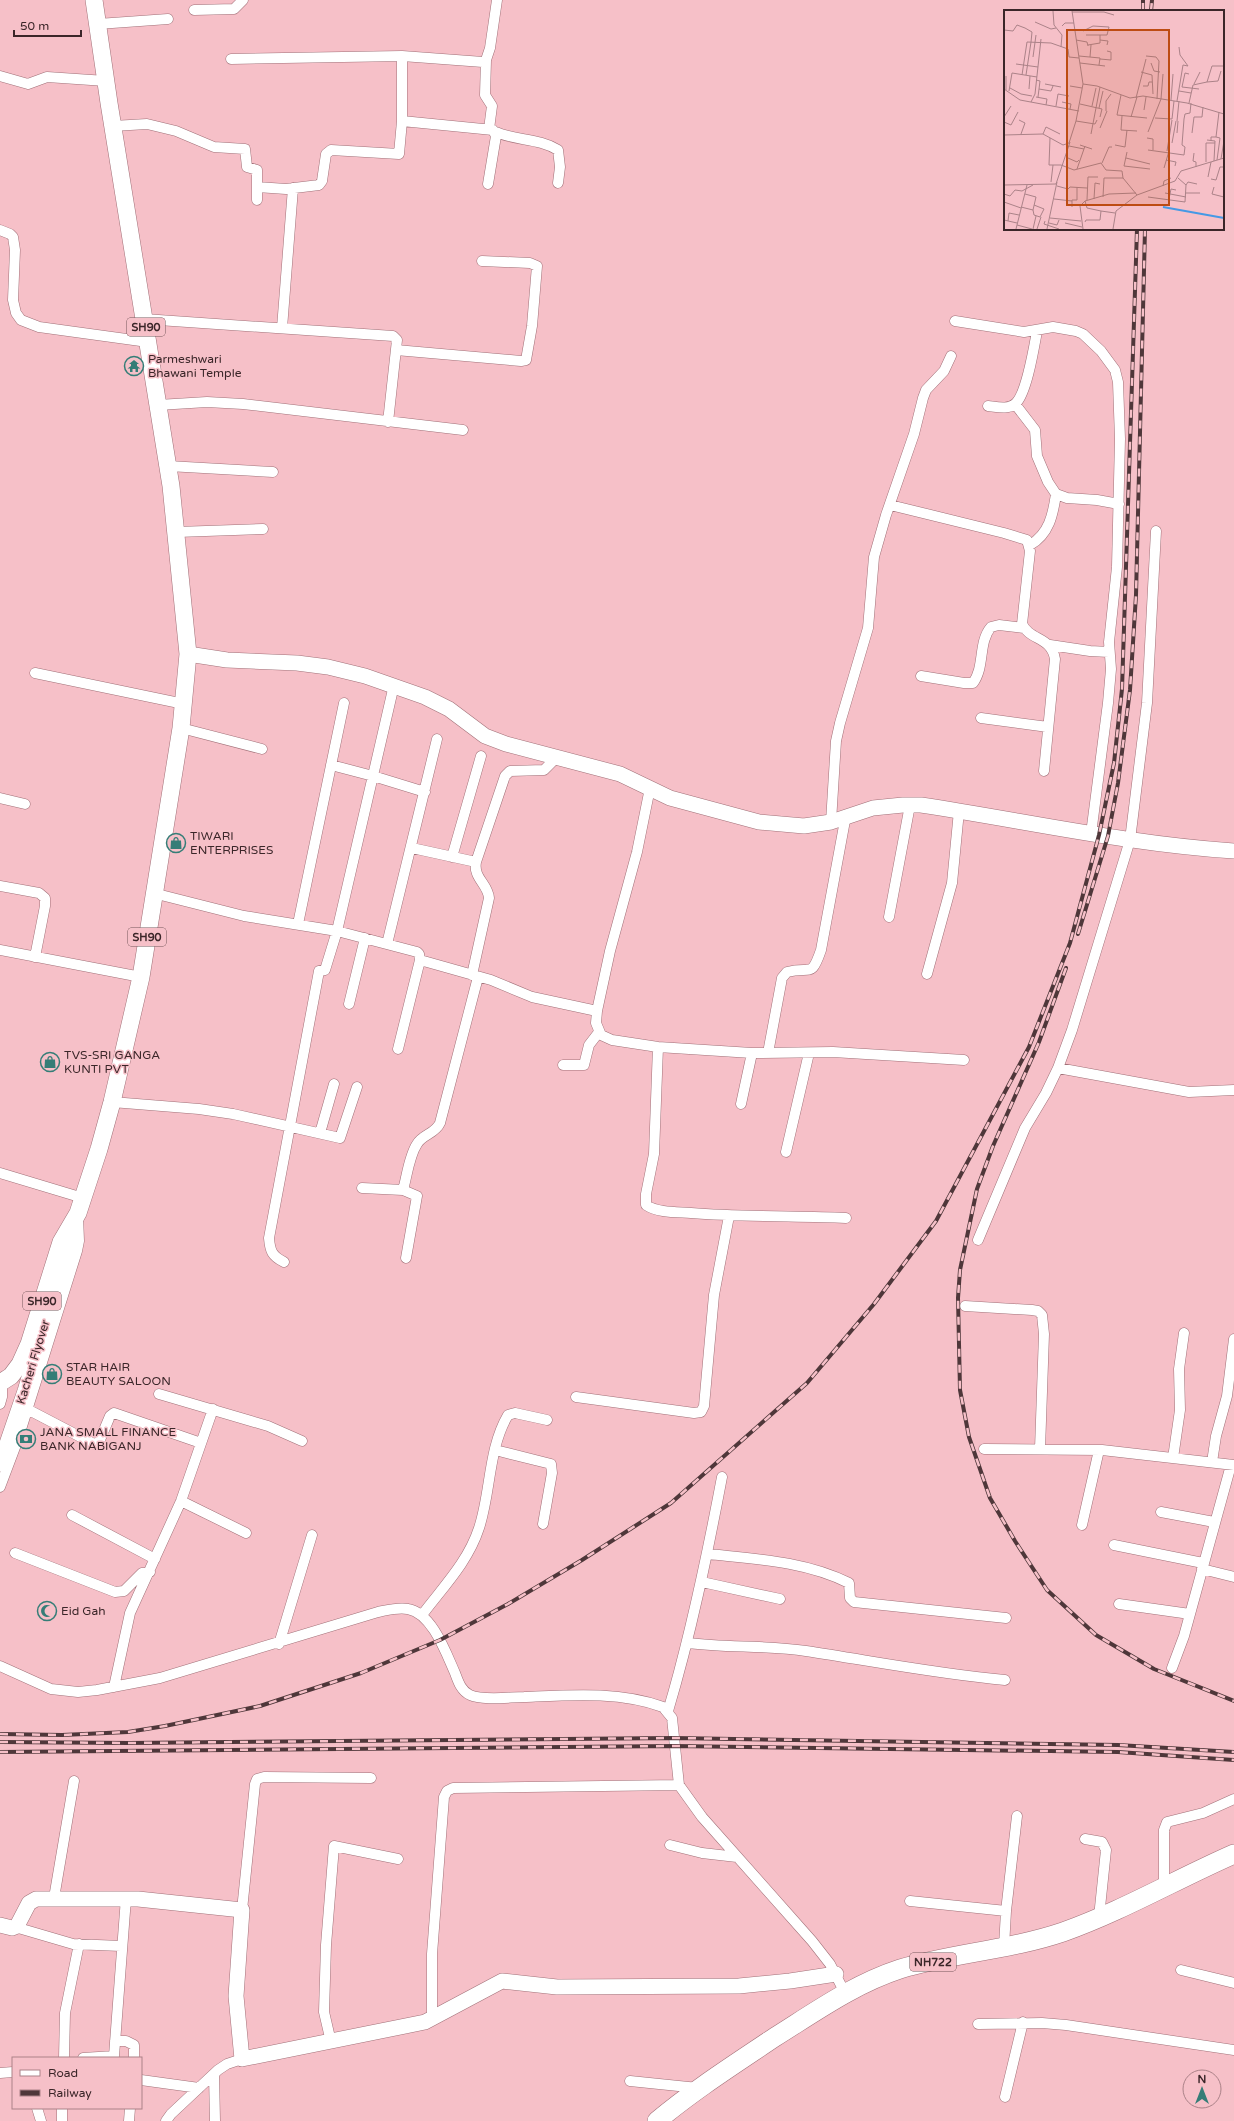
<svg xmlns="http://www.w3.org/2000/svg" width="1234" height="2121" font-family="'Varela Round',sans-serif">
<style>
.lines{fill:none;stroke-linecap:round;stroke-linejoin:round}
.street-casing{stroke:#a17078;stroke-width:11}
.secondary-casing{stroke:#a17078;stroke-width:16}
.primary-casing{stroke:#a17078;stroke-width:18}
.highway-casing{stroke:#a17078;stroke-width:20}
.street{stroke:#fff;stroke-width:10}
.secondary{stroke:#fff;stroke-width:15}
.primary{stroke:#fff;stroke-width:17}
.highway{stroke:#fff;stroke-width:19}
.rail-casing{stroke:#4f373a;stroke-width:4}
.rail{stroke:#f6c0c8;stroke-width:2.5;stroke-dasharray:8;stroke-linecap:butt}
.labels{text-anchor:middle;stroke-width:3;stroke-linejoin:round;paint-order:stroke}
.shield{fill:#f6c0c8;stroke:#735459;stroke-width:1}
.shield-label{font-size:11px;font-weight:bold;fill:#3b2629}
.poi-label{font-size:12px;fill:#3b2629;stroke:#f6c0c8;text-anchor:start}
.street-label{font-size:12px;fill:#3b2629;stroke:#f6c0c8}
.inset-river{fill:none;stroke:#4599e5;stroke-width:2}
.inset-road{fill:none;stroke:#ab8288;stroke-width:1}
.view{fill:#bd4c13;fill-opacity:0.15;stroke:#bd4c13;stroke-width:2}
.inset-edge{fill:none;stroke:#3b2629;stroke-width:2}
</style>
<rect width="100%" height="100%" fill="#f6c0c8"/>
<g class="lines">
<g class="street-casing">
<path id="street" d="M194,10l40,-1 9,-9
M98,24l70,-5
M231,59l171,-3 81,6 3,-2 4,-12 7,-48
M486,60l-1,35 7,11 -3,23
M0,76l28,8 19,-7 59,4
M402,121l91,9 3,6 -8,48
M113,126l34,-2 29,7 38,16 31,2 2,18 10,3v30
M496,132c20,9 43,6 62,18l2,17 -2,16
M257,187l29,2 33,-4 3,-4 4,-27 5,-4 68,4 3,-33v-65
M0,230l10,4 3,3 2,13 -2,50 3,13 5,7 18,7 109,15
M144,319l249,17 4,4 -9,82
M955,321l69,11 29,-5 23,4 7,3 18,17 14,19 3,12 2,57 -3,128 -8,75 2,27 -3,34 -17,131
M282,328l11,-140
M396,350l125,11 5,-1 6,-34 5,-60 -7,-3 -48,-2
M1015,404l20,26 2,26 11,26 8,12 11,4 30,2 22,4
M158,405l49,-3 36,2 220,26
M988,406c9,1 21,4 28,-3 11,-11 18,-56 21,-72
M168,466l105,6
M890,505l114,28 23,7 3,11 -8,73c8,17 29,12 33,35l-11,112
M177,532l86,-3
M1030,545c19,-11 23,-30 26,-51
M1050,645l40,6 19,1
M35,673l149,31
M921,676l43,7h9c12,-16 5,-41 18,-56l8,-2 25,3
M981,718l67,9
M181,728l81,21
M331,765l42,11 52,16
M650,788l-13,64 -27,99 -13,60 -1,12 5,12 11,5 46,7 94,6 81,-1 131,8
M0,798l25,6
M831,822l5,-81 4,-18 28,-95 6,-71 12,-42 28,-81 9,-36 3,-8 18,-19 7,-15
M412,848l64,14
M452,857l29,-101
M0,886l39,7 6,5v8l-10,51
M153,893l91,23 93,15 80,21 2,2 1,6 -22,89
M889,917l21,-112
M298,924l46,-221
M387,944l50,-205
M0,950l141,27
M420,960l71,20 41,17 65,14
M927,974l25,-91 7,-72
M472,975l17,-77c-1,-14 -16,-20 -13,-36l29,-86 5,-5 34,-1 13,-13
M349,1004l16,-66
M658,1047l-4,107 -8,40v11c12,8 31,7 45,8 52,4 103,3 155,5
M768,1053l14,-75 5,-6c24,-6 24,7 34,-22l25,-135
M563,1065h21l5,-20 10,-13
M1058,1068l131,24 45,-2
M112,1102l87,7 34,5 107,24 17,-51
M741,1104l11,-51
M320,1133l14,-49
M786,1152l23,-99
M0,1173l83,25
M362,1188l41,2 14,6 -11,62
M403,1190c4,-14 6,-34 14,-46 6,-10 18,-10 23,-21l38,-146
M978,1240l47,-112 21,-35 12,-25 14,-38 58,-190 17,-137 9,-172
M284,1262c-12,-6 -14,-11 -15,-24l50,-267 6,-1 12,-39 57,-246
M965,1306l67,4 6,1 4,4 2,19 -4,115
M159,1394l109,32 34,15
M576,1397l118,16 7,-1 3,-6 10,-111 15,-79
M0,1404l2,-7v-16
M27,1409l67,35 5,-2 11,-26 4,-3 87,30
M984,1449l118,1 132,15
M495,1450l56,14 1,9 -9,51
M1173,1458l7,-48 -1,-41 5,-36
M1212,1462l4,-26 11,-40 7,-57
M0,1487l17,-45 60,-191 2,-10 -1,-25
M181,1501l65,32
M1161,1512l53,10
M72,1515l83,44
M1082,1525l17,-75
M1114,1545l89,18
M15,1553l100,39 9,-1 18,-18 8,-1
M708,1554c47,5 97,7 141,29l1,15 4,4 152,16
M1202,1569l32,8
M702,1582l78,17
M1119,1604l71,10
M422,1615c21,-28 46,-53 57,-87 12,-36 9,-79 29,-113l7,-2 32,7
M688,1643c39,5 79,2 118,8 66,10 132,23 199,29
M279,1644l33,-109
M0,1666l51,23 27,3 19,-2 63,-12 218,-66c10,-2 20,-5 30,-3 24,4 38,44 47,64 3,8 6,18 15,22 13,6 40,2 54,2 46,-2 96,-6 139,10l9,11 7,67 23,32 110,124 18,23 15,29
M1172,1668l12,-32 47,-171
M114,1687l16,-74 51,-112 32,-92
M668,1711c23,-77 39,-155 54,-234
M1085,1839l17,3 4,8 -7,67
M670,1845l32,8 35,4
M1164,1886v-56l3,-8 36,-9 31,-14
M54,1898l20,-117
M910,1901l96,10
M242,1910l13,-126 2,-5 7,-2 107,1
M15,1927l58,17 48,2
M1004,1947l2,-36 11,-95
M1181,1970l53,13
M432,2019v-65l12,-157 3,-6 6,-3 226,-3
M978,2024l64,-1 24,2 168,25
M115,2041h11l8,4v13
M331,2042l-7,-30 2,-67 8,-99 64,13
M64,2058l1,-45 14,-69
M83,2058l31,-2 12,-158
M0,2073l13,-1
M214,2074l1,47
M141,2080l58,8
M630,2081l68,7
M1005,2097l18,-75
M37,2108l4,13
M62,2121v-13
M129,2121l1,-13
M166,2121l5,-7 47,-44 9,-6 15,-5"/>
</g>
<g class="secondary-casing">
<path id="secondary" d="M188,654l39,6 70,3 31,4 37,9 60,21 24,12 36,27 21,8 114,30 50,24 89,24 45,4 27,-4 42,-14 30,-3h18c105,16 207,39 313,46
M0,1464l25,-73 46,-156
M0,1925l12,3 5,-2 12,-23 7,-4h102l104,11 -6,86 6,63 183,-37 77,-41 55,6 182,-1 51,-5 46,-7"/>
</g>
<g class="primary-casing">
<path id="primary" d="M0,1383l11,-7 9,-12 9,-20 32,-102 17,-29 21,-64 13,-47 29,-125 40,-249 7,-74 -17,-168 -62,-383 -15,-103"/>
</g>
<g class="highway-casing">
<path id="highway" d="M657,2121c37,-31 78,-57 118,-84 40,-25 79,-53 125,-68 53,-16 110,-19 163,-37 59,-21 114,-53 171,-78"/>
</g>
<use href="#street" class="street"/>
<use href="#secondary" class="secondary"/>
<use href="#primary" class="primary"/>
<use href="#highway" class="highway"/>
<g class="rail-casing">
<path id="rail" d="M1143,11v-11
M1151,11l1,-11
M1078,934l30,-98 10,-53 12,-93 6,-95 9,-366
M1066,968l-27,74 -46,104 -16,43 -17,81 -2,28 2,92 9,47 21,61 25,43 32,49 49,45 58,34 80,32
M0,1734l62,1 66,-3 37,-6 95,-20 101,-33 79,-33 68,-36 74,-44 89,-57 136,-120 67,-79 62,-83 93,-174 41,-104 29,-108 15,-72 8,-74 15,-460
M0,1742l129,1 545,-5 444,7 116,7
M0,1752l675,-6 443,6 116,8"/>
</g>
<use href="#rail" class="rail"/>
</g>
<defs>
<g id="temple-ring" transform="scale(1)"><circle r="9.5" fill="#f6c0c8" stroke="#357d77" stroke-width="1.5"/><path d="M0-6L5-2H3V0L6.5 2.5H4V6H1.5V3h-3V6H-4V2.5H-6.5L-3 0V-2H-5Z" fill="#357d77"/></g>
<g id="shop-ring" transform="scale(1)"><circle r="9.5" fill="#f6c0c8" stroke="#357d77" stroke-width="1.5"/><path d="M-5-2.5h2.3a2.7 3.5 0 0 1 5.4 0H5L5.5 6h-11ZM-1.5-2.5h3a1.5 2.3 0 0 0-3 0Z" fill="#357d77"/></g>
<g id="bank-ring" transform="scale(1)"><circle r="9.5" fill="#f6c0c8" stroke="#357d77" stroke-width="1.5"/><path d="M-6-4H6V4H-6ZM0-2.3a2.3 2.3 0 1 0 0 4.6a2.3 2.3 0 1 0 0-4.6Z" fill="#357d77"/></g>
<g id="mosque-ring" transform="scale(1)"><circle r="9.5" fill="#f6c0c8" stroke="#357d77" stroke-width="1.5"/><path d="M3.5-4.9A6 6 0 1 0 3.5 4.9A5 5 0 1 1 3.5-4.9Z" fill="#357d77"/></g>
</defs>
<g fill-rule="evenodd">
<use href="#temple-ring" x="134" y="366"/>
<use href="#shop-ring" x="176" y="843"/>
<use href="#shop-ring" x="50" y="1062"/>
<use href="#shop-ring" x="52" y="1374"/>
<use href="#bank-ring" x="26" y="1439"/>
<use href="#mosque-ring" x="47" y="1611"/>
</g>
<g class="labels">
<g class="shield">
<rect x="127" y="318" width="38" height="18" rx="3"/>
<rect x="128" y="928" width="38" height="18" rx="3"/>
<rect x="23" y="1292" width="38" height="18" rx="3"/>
<rect x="910" y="1953" width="46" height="18" rx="3"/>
</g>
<g class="shield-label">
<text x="146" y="331">SH90</text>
<text x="147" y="941">SH90</text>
<text x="42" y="1305">SH90</text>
<text x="933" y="1966">NH722</text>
</g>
<g class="poi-label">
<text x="148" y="363">Parmeshwari<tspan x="148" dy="14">Bhawani Temple</tspan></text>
<text x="190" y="840">TIWARI<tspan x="190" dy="14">ENTERPRISES</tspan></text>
<text x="64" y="1059">TVS-SRI GANGA<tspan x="64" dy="14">KUNTI PVT</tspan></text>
<text x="66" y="1371">STAR HAIR<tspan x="66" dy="14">BEAUTY SALOON</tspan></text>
<text x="40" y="1436">JANA SMALL FINANCE<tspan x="40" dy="14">BANK NABIGANJ</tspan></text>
<text x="61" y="1615">Eid Gah</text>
</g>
<g class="street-label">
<text transform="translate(33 1362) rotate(-73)" y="4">Kacheri Flyover</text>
</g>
</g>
<g transform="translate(1004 10)">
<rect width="220" height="220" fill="#f6c0c8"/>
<path class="inset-river" d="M159,197l61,11"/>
<path class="inset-road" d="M49,1l1,14 8,10 -1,12M68,2h32l10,3M31,12l16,7 5,-1M58,16l3,-3h9M0,20l9,1 4,-6 8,3 7,4 -1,10M79,21l10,-5 16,1 -2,8h-21M72,30l11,2 1,4M96,30l8,1 -1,4M84,35l12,-2v-8M75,46l21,2 -1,7M142,46l10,1 3,4 -2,38M29,47l3,-22M86,47l1,-12M96,49l11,1v-8l-4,-1M76,53l25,3M147,53l3,8 6,1M12,54l22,3M137,62l11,3 1,19M185,64l-4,-1 -3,14 17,2M18,65l5,-33 24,1 17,6 1,8 10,1M22,65l5,-33M32,70l4,1 -2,16M203,72l11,-1 3,-10M41,74l16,3M79,74l14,2 33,12 13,-2 44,7 37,11M190,74l6,-12M66,76l12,2M139,76h5l1,-4h3M6,78l11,6 11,2M0,79l16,11 59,11M25,79l1,-13M35,79l12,2 2,-5M2,80v-14M5,81l3,-18 25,4M175,81l12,2M117,85l-4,20 30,3M32,87l11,2 -1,6M132,88l10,-39M167,90l2,-26M173,91l6,-36 5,1 -8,-11 -1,-8M27,92l4,-8 6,-55M58,92l9,2 -1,5M185,93l4,-18 14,-3 5,-16h12M76,94l22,5 -2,8M52,96l2,-12 11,2M88,96l4,-18M95,98l4,-17M140,100l2,-13M102,101v-10l5,-7M118,106l-1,14 16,1M0,107l7,-11M127,107l6,-20M151,108l17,1 2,-18M15,110l6,3 -4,11M72,111l19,3 2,-4M173,111l2,-20M0,112l7,3 7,-13M96,118l7,-17M144,122l13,-33 2,-25M173,123l1,-12M188,123l2,-16h8l1,-10M39,124l3,-7 14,7M87,124l9,-47M0,125l39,-1 20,11 6,-2 7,-22 7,-37 -11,-73M212,127l4,1 -3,22M46,128l-1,27h12l13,5 27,-7 5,7 16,1 1,7 14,17M143,128l6,1v11M203,130l8,1 -1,20M207,131v-4h5l3,-25M168,133l4,-22M76,135l12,4M111,135l10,2 2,-17M65,136l15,3M144,140l36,5 1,-8 -3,-2 2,-26 1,-5 5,-1 1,-10M163,141l5,-31M190,143l-1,8 3,1v5M64,148l9,4 2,-2M122,148l24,6M217,149l3,-18M162,150l10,2 -1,4M202,152v-19h9M98,153l7,-16h3M120,156l26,3M120,156l3,-14M160,158l5,-17M220,158v13M73,159l8,-23M204,167l3,-15M207,169l5,1 4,-13h4M47,172l2,-17M0,175l52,-1 14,-42M182,175l2,-3 9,2M53,176l11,3 2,-2 17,1M159,176l1,-5 7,-3M210,177l-2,7 12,3M161,183l21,4M182,183h14M0,184l6,2 5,-6 7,1 11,-6M99,187l1,-19h19M144,187l37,5 1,-17 -8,-7M50,189l18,2M90,189l1,-16 5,1M165,189l2,-10 5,1M83,190l1,-23h10M81,191l2,7 14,3 -1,9h-14l-1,2M0,192l17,6M17,197l12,3 3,-13 -11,-3M68,197v-7h5v-13M29,200l1,5 6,2 4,-8 -10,-4M97,201l14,2M46,208l31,3M0,210l13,3M4,211l1,-8 10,2M41,211l-1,3 15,5M45,213l8,2 2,-5M61,213l17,4M13,215l15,4M12,219l11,-44M29,219l3,-13M33,219l4,-12M43,219l10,-47M79,219l-3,-23 5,-5 24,-7 27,-1M109,219l3,-18 21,-16 38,-14 6,-10 43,-13"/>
<path class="view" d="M63,20h102v175h-102z"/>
<rect width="220" height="220" class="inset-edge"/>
</g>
<rect x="12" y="2057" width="130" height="52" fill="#f6c0c8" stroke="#ab8288"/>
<rect x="20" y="2070" width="20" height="6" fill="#ffffff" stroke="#ab8288"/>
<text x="48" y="2077" font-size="12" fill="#3b2629">Road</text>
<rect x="20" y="2090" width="20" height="6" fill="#4f373a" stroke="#ab8288"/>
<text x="48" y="2097" font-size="12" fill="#3b2629">Railway</text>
<g transform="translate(1202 2089)"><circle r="19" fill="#f6c0c8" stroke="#ab8288"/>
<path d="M0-3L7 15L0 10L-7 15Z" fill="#357d77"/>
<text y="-6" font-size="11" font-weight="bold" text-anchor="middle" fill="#3b2629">N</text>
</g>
<path d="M14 30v6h67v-6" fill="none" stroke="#3b2629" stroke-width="2"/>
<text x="20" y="30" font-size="12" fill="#3b2629" stroke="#f6c0c8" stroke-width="3" paint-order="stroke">50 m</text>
</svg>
